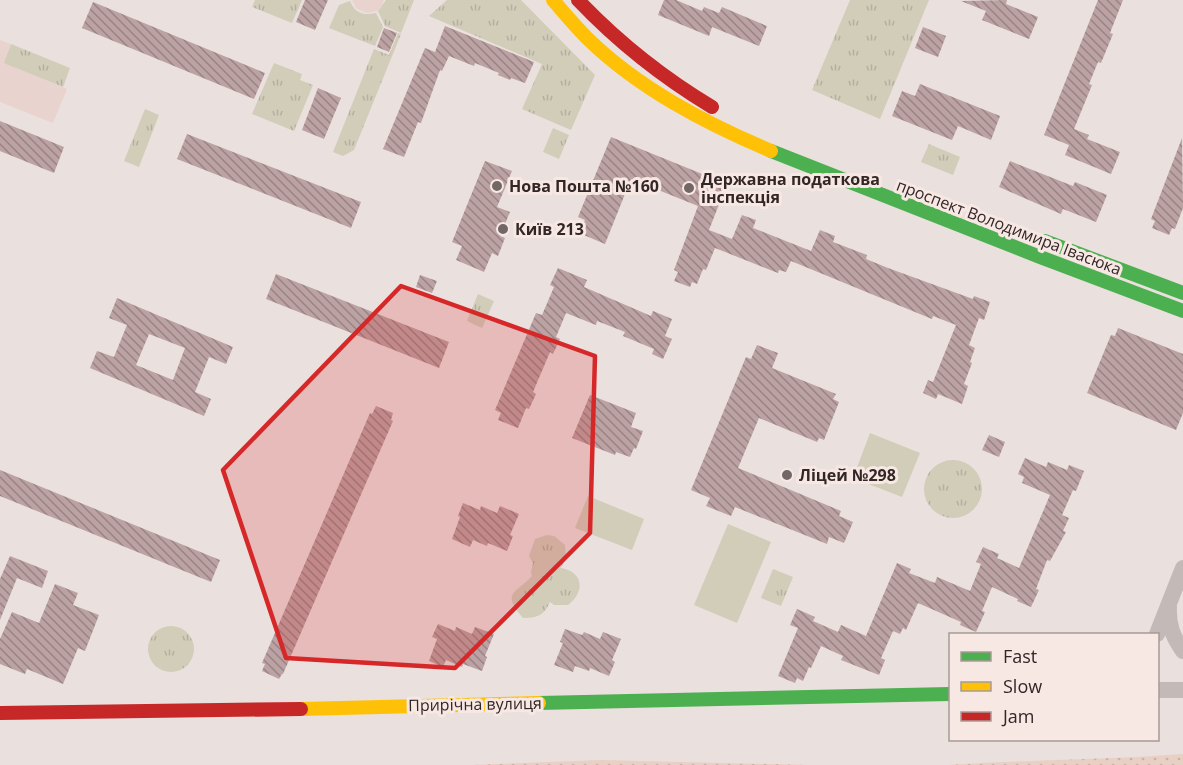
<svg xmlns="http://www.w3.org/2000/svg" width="1183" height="765" font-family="'Open Sans',sans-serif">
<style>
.grass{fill:url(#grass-tufts)}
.sand{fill:url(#sand-dots)}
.pitch{fill:#d1cdb9}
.plaza{fill:#e8d3ce}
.building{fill:url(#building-back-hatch);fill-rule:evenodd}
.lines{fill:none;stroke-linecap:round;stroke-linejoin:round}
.street{stroke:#c3b9b7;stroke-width:16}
.fast{stroke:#4caf50;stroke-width:14}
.slow{stroke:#ffc107;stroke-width:14}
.jam{stroke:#c62828;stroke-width:14}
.marked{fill:#d62828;fill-opacity:0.2;stroke:#d62828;stroke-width:4.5;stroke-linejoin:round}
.poi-dot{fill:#726766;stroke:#f7e8e4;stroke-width:2}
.labels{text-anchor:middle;stroke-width:6;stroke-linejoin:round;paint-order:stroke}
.poi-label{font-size:16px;font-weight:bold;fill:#322626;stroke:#f7e8e4;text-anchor:start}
.street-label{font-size:16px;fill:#322626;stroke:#f7e8e4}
</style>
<defs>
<pattern id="grass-tufts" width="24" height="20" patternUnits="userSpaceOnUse" patternTransform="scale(1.5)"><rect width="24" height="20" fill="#d1cdb9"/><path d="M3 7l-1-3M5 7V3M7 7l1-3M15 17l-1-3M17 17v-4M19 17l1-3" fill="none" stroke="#b4b09f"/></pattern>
<pattern id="sand-dots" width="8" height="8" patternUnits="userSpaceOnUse" patternTransform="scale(1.5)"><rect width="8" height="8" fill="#e9d0c5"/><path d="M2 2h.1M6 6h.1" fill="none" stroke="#c8b2a9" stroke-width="1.8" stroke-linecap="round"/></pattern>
<pattern id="building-back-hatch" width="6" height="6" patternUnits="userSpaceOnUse" patternTransform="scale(1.5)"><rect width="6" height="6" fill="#bca2a3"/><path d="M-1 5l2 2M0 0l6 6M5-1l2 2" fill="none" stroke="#998485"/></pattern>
</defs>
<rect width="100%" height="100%" fill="#eae0de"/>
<path class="grass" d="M255,0h47l-10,23 -40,-16z
M386,0h28l-13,33 -16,-7 -7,-15z
M447,0h74l74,75 -24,55 -49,-21 20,-45 -113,-48z
M850,0h79l-49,119 -68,-29z
M350,1c5,12 13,15 26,12l7,14 -8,19 -46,-18 10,-23z
M398,33l3,1 -47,116 -11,6 -10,-4 41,-103 15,6z
M11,44l59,24 -7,19 -60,-24z
M274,63l28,11 -2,6 13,5 -19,46 -42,-17z
M145,109l14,6 -20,52 -15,-6z
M553,128l16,7 -10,24 -16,-7z
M929,144l31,13 -7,18 -32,-13z
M478,294l16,7 -12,27 -15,-7z
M924 489a29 29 0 1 1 58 0a29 29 0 1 1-58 0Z
M547,535l7,1 11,9 1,13 -5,10c23,4 24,24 7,37h-14l-4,-3c-6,13 -12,16 -27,16 -23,-26 -6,-25 9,-42l-1,-4 2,-9 -4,-7 6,-17z
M773,569l20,8 -12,29 -20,-8z
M148 649a23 23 0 1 1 46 0a23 23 0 1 1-46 0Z"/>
<path class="sand" d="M1183,754v11h-236c78,-5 157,-5 236,-11z
M601,760l208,5h-337z"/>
<path class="pitch" d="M870,433l50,20 -18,44 -49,-19z
M588,496l56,23 -12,31 -57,-22z
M728,524l43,18 -34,81 -43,-18z"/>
<path class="plaza" d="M352,0h32l-3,8 -4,3 -11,2 -10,-5z
M0,40l11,4 -7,19 63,26 -14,34 -53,-21z"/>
<path class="building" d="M305,0h23l-13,30 -19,-8z
M664,0h12l26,11 2,-4 15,6 3,-6 45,19 -8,20 -47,-19 -3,9 -51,-21z
M1007,0l-1,4 32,13 -9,22 -47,-19 4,-9 -25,-10z
M1098,0h25l-13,33 3,1 -12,29 -3,-1 -9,22 3,1 -18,44 15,6 -2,4 33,13 -9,22 -46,-19 4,-10 -25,-10z
M93,2l172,71 -11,26 -172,-71z
M445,26l89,36 -9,21 -14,-5 -1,2 -12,-5 1,-2 -24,-10 -1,3 -25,-10 -7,15 -2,-1 -19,53 -3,-1 -14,35 -21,-8 42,-101 10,4z
M923,27l23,9 -8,21 -23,-9z
M384,28l13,5 -8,19 -12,-5z
M920,84l80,32 -9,24 -33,-14 -6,14 -60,-24 10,-25 13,5z
M318,88l23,10 -17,41 -22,-9z
M0,121l64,26 -10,26 -54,-22z
M187,134l174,68 -10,26 -174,-69z
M611,137l116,47 -18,46 23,9 10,-24 14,5 -3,8 58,23 9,-21 15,6 -2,6 34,13 -1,4 22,9 85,31 1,-3 16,6 -6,18 -5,-2 -10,27 6,3 -5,14 2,1 -8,21 4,2 -6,18 -24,-10 -2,5 -13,-6 5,-13 5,2 23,-57 -23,-9 -1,3 -141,-58 -5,11 -7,-2 -1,3 -63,-25 -9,22 -3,-1 -6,15 -5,-2 -2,5 -16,-6 4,-9 -4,-2 24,-64 -67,-27 -26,65 -26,-11 6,-13 -7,-3z
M1182,138l1,70 -8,21 -3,-1 -3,7 -17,-7 3,-7 -4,-2z
M485,161l27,10 -15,36 13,5 -10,24 5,2 -7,18 -6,-3 -8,19 -28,-12 6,-14 -10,-4z
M1010,161l63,25 2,-4 32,13 -11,27 -33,-13 -2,5 -62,-27z
M558,268l29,12 -3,7 67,29 2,-5 19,8 -7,17 7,3 -9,20 -11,-5 2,-5 -31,-13 2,-4 -28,-11 -1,4 -30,-12 -10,24 4,2 -7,15 -3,-2 -17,40 3,2 -7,15 -3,-1 -8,20 -20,-8 3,-7 -6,-3 41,-97 6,2 12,-28 -4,-2z
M276,274l173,68 -10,26 -173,-69z
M420,275l17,6 -5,12 -16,-6z
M117,298l116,49 -7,17 -17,-7 -14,35 16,7 -7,17 -114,-48 7,-17 17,6 13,-32 -18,-7zM149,334l36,14 -12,32 -37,-15z
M1118,328l65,26v59l-7,17 -89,-37 24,-58 4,1z
M757,345l21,8 -6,15 64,26 -3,5 6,3 -15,38 -5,-2 -2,4 -58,-24 -21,50 103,43 -2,5 14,6 -9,21 -15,-6 -2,7 -92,-37 -4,9 -25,-10 4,-8 -19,-8 55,-133 5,2z
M590,395l46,18 -5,14 12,4 -7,18 -2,-1 -4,9 -14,-5 -1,3 -43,-17z
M376,406l17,7 -2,7 2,1 -110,253h-1l-3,5 -17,-8 3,-7 -3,-1 108,-250 2,1z
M989,435l16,7 -6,15 -17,-7z
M1025,458l21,9 2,-5 19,8 2,-5 15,6 -8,20 -3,-1 -11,25 7,3 -6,13 3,1 -16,29 -3,-1 -11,29 3,1 -8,17 -14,-6 1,-2 -26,-12 -10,24 3,1 -9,20 -16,-7 1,-3 -43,-19 -12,27 -3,-2 -3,6 -7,-3 -12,27 4,2 -6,15 -38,-15 2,-4 -22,-10 -10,22 -2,-1 -6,14 -6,-3 -2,5 -17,-7 20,-48 -8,-3 7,-16 18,8 -2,4 25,11 3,-7 25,11 31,-73 14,6 -2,4 26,10 2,-6 33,14 11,-27 -5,-2 7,-15 16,7 -2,4 22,10 31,-73 -28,-12 2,-6 -6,-3z
M0,470l220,90 -9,22 -211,-86z
M463,503l17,7 1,-4 16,7 3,-7 19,8 -9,21 3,1 -6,15 -19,-8 -1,3 -14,-6 -3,7 -18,-8 8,-22 -2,-1z
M10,556l38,15 -6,17 -25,-10 -17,42v-41z
M55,584l23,9 -5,12 26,10 -14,36 -7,-3 -15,36 -36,-15 -2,5 -25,-10v-25l12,-27 27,11z
M438,624l17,7 1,-4 16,7 3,-7 19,7 -9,22 2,1 -5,14 -19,-7 -1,3 -16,-7 -3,7 -14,-6 8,-22 -5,-2z
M565,629l17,6 2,-3 16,7 3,-7 18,7 -9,21 3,2 -6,14 -19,-8 -1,3 -14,-5 -2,6 -19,-7 9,-22 -3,-1z"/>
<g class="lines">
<path class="street" d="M1169,607c-1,18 4,30 14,44
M1157,634l26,-66
M1158,690h25"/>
<path class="fast" d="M771,151l269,106 143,54
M1045,241l138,52
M539,703l411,-9"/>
<path class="slow" d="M553,0c11,13 22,26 34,38 51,50 118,85 184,113
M301,709l238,-6"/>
<path class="jam" d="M578,0c40,42 84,77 134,107
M0,713l301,-4"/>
</g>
<path class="marked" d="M401,286l194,70 -5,177 -135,135 -169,-10 -63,-188z"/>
<g class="poi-dot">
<circle cx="497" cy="186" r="6"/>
<circle cx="689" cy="188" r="6"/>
<circle cx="503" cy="229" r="6"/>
<circle cx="787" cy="475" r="6"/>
</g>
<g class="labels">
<g class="poi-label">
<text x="701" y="185">Державна податкова<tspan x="701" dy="18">інспекція</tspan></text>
<text x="509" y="192">Нова Пошта №160</text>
<text x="515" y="235">Київ 213</text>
<text x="799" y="481">Ліцей №298</text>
</g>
<g class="street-label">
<text transform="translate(1009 227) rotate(21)" y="6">проспект Володимира Івасюка</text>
<text transform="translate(475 704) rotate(-1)" y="6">Прирічна вулиця</text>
</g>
</g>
<rect x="949" y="633" width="210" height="108" fill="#f7e8e4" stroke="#a89a98" stroke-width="1.5"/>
<rect x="961" y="652" width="30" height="9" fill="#4caf50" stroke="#a89a98" stroke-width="1.5"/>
<text x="1003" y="663" font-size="18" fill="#322626">Fast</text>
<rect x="961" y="682" width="30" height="9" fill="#ffc107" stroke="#a89a98" stroke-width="1.5"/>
<text x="1003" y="693" font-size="18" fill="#322626">Slow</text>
<rect x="961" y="712" width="30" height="9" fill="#c62828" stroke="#a89a98" stroke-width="1.5"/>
<text x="1003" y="723" font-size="18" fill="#322626">Jam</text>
</svg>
